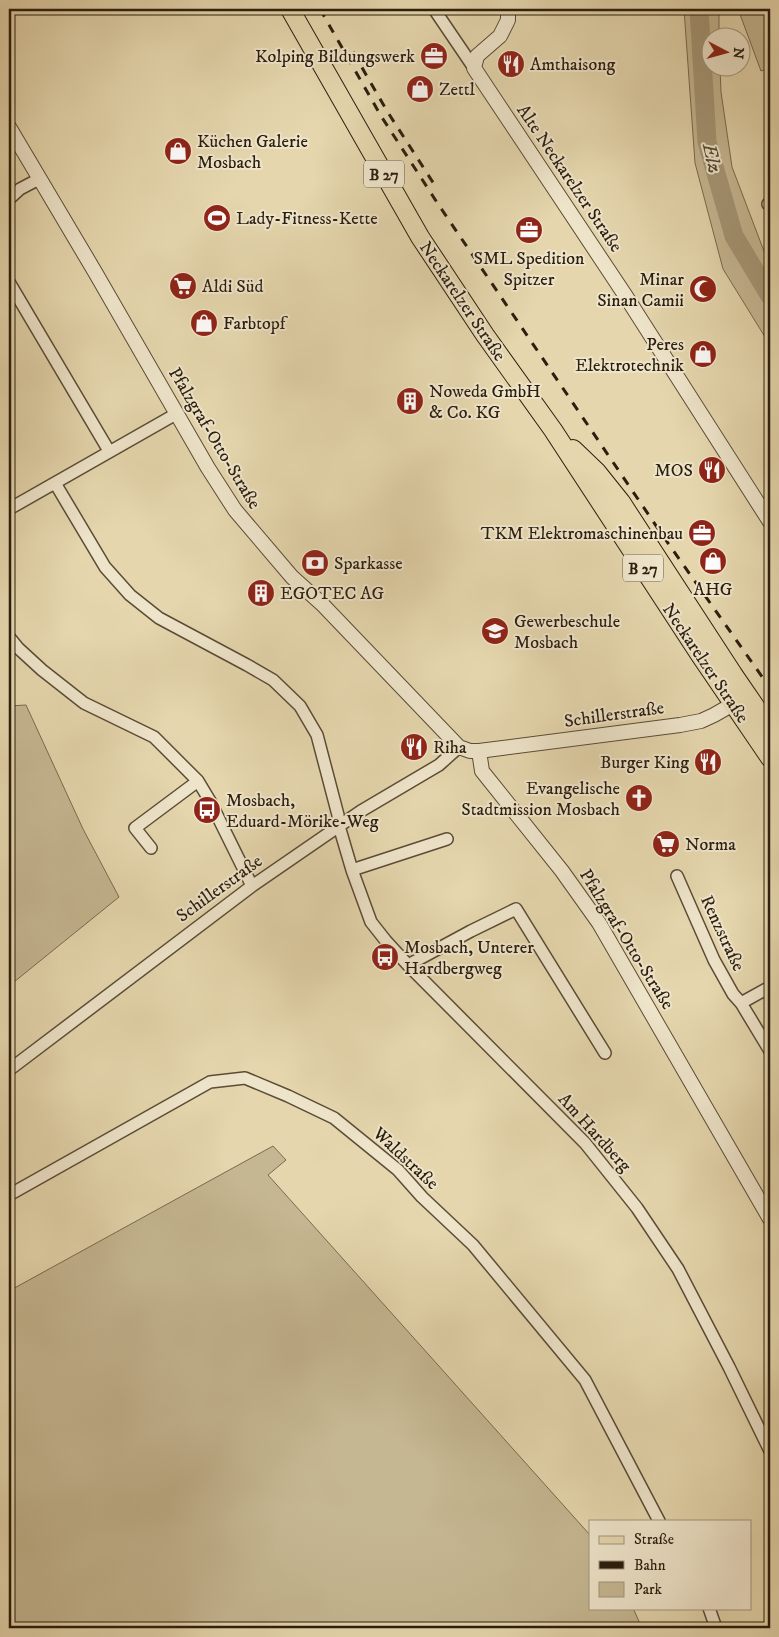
<svg xmlns="http://www.w3.org/2000/svg" width="779" height="1637" font-family="'IM FELL DW Pica',serif">
<style>
.green{fill:#c5b792;stroke:#786a50}
.lines{fill:none;stroke-linecap:round;stroke-linejoin:round}
.stream{stroke:#75674d;stroke-width:3}
.river{stroke:#a69777;stroke-width:19}
.minor-casing{stroke:#5a4c36;stroke-width:14}
.tertiary-casing{stroke:#5a4c36;stroke-width:16}
.primary-casing{stroke:#2b1e0f;stroke-width:20}
.minor{stroke:#eee4ca;stroke-width:11}
.tertiary{stroke:#eee4ca;stroke-width:14}
.primary{stroke:#e5d6ad;stroke-width:18}
.rail{stroke:#2b1e0f;stroke-width:3;stroke-dasharray:9 9;stroke-linecap:butt}
.labels{text-anchor:middle;stroke-width:4;stroke-linejoin:round;paint-order:stroke}
.shield{fill:#eee4ca;stroke:#665947;stroke-width:1}
.shield-label{font-size:16px;font-weight:bold;fill:#2b1e0f}
.poi-label{font-size:18px;fill:#2b1e0f;stroke:#eee4ca;text-anchor:start}
.street-label{font-size:18px;fill:#2b1e0f;stroke:#eee4ca}
.water-label{font-size:19px;font-style:italic;fill:#564833;stroke:#eee4ca}
</style>
<rect width="100%" height="100%" fill="#e5d6ad"/>
<filter id="stains"><feTurbulence type="fractalNoise" baseFrequency=".004" numOctaves="4"/><feColorMatrix values="0 0 0 0 .2 0 0 0 0 .09 0 0 0 0 .02 0 0 0 .5 -.17"/></filter>
<radialGradient id="worn" r=".72"><stop offset=".6" stop-color="#630" stop-opacity="0"/><stop offset="1" stop-color="#630" stop-opacity=".3"/></radialGradient>
<path class="green" d="M684,9h35v28l-7,1v30h8l1,24 11,75 38,100v96l-5,-26 -42,-68 -28,-106z
M738,9h24l8,21v38l-9,3z
M26,705l57,124 36,68 -110,89v-280z
M273,1146l13,14 -18,15 322,360v73h43l9,20h-633v-337z"/>
<g class="lines">
<path class="stream" d="M766,290l4,49"/>
<path class="river" d="M699,9l8,133 27,94 36,60"/>
<g class="minor-casing">
<path id="minor" d="M434,9l40,59
M9,199l11,-10 19,-10
M768,204l2,-1
M9,282l100,169
M55,483l50,84 25,28 29,23 88,47 26,15 27,26 17,29 21,80 1,11 13,44 19,52 15,19 22,24 177,178 52,65 41,61 51,98 41,84
M9,509l167,-95
M9,637l9,11 24,22 42,33 70,34 44,44 12,20 42,85
M151,848l-16,-20 63,-47
M352,870l95,-31
M677,876l37,84 19,34 8,9
M408,965l63,-34 45,-22 89,144
M770,987l-29,16 29,48
M9,1070l243,-184 109,-75 78,-46 20,-18
M9,1195l201,-113 35,-4 43,18 46,22 64,52 24,27 51,48 112,135 74,141
M709,1608l7,20"/>
</g>
<g class="tertiary-casing">
<path id="tertiary" d="M508,9v11l-8,16 -23,20 -3,12 151,227 145,227
M9,127l86,145 113,196 27,42 57,67 30,27 137,143 11,4h9l201,-26 21,-4 13,-6 28,-16
M479,751l3,20 80,100 37,52 171,296"/>
</g>
<g class="primary-casing">
<path id="primary" d="M290,9l130,228 65,98 68,95 147,225 70,103
M573,449l24,23 24,30 112,172 37,54"/>
</g>
<use href="#minor" class="minor"/>
<use href="#tertiary" class="tertiary"/>
<use href="#primary" class="primary"/>
<path class="rail" d="M320,9l61,107 57,88 225,332 107,152
M353,52l34,59 47,73"/>
</g>
<defs>
<g id="office-disc" transform="scale(1.4375)"><circle r="9.5" fill="#8f2418" stroke="#eee4ca"/><path d="M-6-3h4V-5.5h4V-3h4V5H-6ZM-1-4.5V-3h2v-1.5ZM-6 0V1H6V0Z" fill="#fff"/></g>
<g id="restaurant-disc" transform="scale(1.4375)"><circle r="9.5" fill="#8f2418" stroke="#eee4ca"/><path d="M-5-6h1v4h1v-4h1v4h1v-4h1v5L-1.5 .5V6h-2V.5L-5-1ZM5-6V6H3V1.5H1.5Q1.5-4 5-6Z" fill="#fff"/></g>
<g id="shop-disc" transform="scale(1.4375)"><circle r="9.5" fill="#8f2418" stroke="#eee4ca"/><path d="M-5-2.5h2.3a2.7 3.5 0 0 1 5.4 0H5L5.5 6h-11ZM-1.5-2.5h3a1.5 2.3 0 0 0-3 0Z" fill="#fff"/></g>
<g id="stadium-disc" transform="scale(1.4375)"><circle r="9.5" fill="#8f2418" stroke="#eee4ca"/><path d="M0-5a6.5 5 0 1 0 0 10a6.5 5 0 1 0 0-10ZM-3.5-1.8h7v3.6h-7Z" fill="#fff"/></g>
<g id="supermarket-disc" transform="scale(1.4375)"><circle r="9.5" fill="#8f2418" stroke="#eee4ca"/><path d="M-6-5.5h2.5l.6 2H6L4.5 2H-2.5L-4.4-4H-6ZM-1.5 3.2a1.3 1.3 0 1 0 .1 0ZM3 3.2a1.3 1.3 0 1 0 .1 0Z" fill="#fff"/></g>
<g id="mosque-disc" transform="scale(1.4375)"><circle r="9.5" fill="#8f2418" stroke="#eee4ca"/><path d="M3.5-4.9A6 6 0 1 0 3.5 4.9A5 5 0 1 1 3.5-4.9Z" fill="#fff"/></g>
<g id="building-disc" transform="scale(1.4375)"><circle r="9.5" fill="#8f2418" stroke="#eee4ca"/><path d="M-4-6H4V6H1V3H-1V6H-4ZM-2.5-4.3h1.7v1.8h-1.7ZM.8-4.3h1.7v1.8H.8ZM-2.5-1h1.7V.8h-1.7ZM.8-1h1.7V.8H.8Z" fill="#fff"/></g>
<g id="bank-disc" transform="scale(1.4375)"><circle r="9.5" fill="#8f2418" stroke="#eee4ca"/><path d="M-6-4H6V4H-6ZM0-2.3a2.3 2.3 0 1 0 0 4.6a2.3 2.3 0 1 0 0-4.6Z" fill="#fff"/></g>
<g id="school-disc" transform="scale(1.4375)"><circle r="9.5" fill="#8f2418" stroke="#eee4ca"/><path d="M0-5L7-2L0 1L-7-2ZM-4 1L0 2.5L4 1V4Q0 6-4 4Z" fill="#fff"/></g>
<g id="church-disc" transform="scale(1.4375)"><circle r="9.5" fill="#8f2418" stroke="#eee4ca"/><path d="M-1.2-6h2.4v3.5h3.3v2.4h-3.3V6h-2.4V-.1h-3.3v-2.4h3.3Z" fill="#fff"/></g>
<g id="bus-disc" transform="scale(1.4375)"><circle r="9.5" fill="#8f2418" stroke="#eee4ca"/><path d="M-5-6H5V4H4V6H2V4H-2V6H-4V4H-5ZM-3.5-4V0h7V-4ZM-3.5 1.2v1.5H-2V1.2ZM2 1.2v1.5H3.5V1.2Z" fill="#fff"/></g>
</defs>
<g fill-rule="evenodd">
<use href="#office-disc" x="434" y="56"/>
<use href="#restaurant-disc" x="511" y="64"/>
<use href="#shop-disc" x="420" y="89"/>
<use href="#shop-disc" x="178" y="151"/>
<use href="#stadium-disc" x="217" y="218"/>
<use href="#office-disc" x="529" y="230"/>
<use href="#supermarket-disc" x="183" y="286"/>
<use href="#mosque-disc" x="703" y="289"/>
<use href="#shop-disc" x="204" y="323"/>
<use href="#shop-disc" x="703" y="354"/>
<use href="#building-disc" x="410" y="401"/>
<use href="#restaurant-disc" x="712" y="470"/>
<use href="#office-disc" x="702" y="533"/>
<use href="#shop-disc" x="713" y="561"/>
<use href="#bank-disc" x="315" y="563"/>
<use href="#building-disc" x="261" y="593"/>
<use href="#school-disc" x="495" y="631"/>
<use href="#restaurant-disc" x="414" y="747"/>
<use href="#restaurant-disc" x="708" y="762"/>
<use href="#church-disc" x="639" y="798"/>
<use href="#bus-disc" x="207" y="810"/>
<use href="#supermarket-disc" x="666" y="844"/>
<use href="#bus-disc" x="385" y="957"/>
</g>
<g class="labels">
<g class="shield">
<rect x="364" y="160.5" width="40" height="27" rx="4"/>
<rect x="623" y="554.5" width="40" height="27" rx="4"/>
</g>
<g class="shield-label">
<text x="384" y="180">B 27</text>
<text x="643" y="574">B 27</text>
</g>
<g class="poi-label">
<text x="415" y="62" text-anchor="end">Kolping Bildungswerk</text>
<text x="530" y="70">Amthaisong</text>
<text x="439" y="95">Zettl</text>
<text x="197" y="147">Küchen Galerie<tspan x="197" dy="21">Mosbach</tspan></text>
<text x="236" y="224">Lady-Fitness-Kette</text>
<text x="529" y="264" text-anchor="middle">SML Spedition<tspan x="529" dy="21">Spitzer</tspan></text>
<text x="684" y="285" text-anchor="end">Minar<tspan x="684" dy="21">Sinan Camii</tspan></text>
<text x="202" y="292">Aldi Süd</text>
<text x="223" y="329">Farbtopf</text>
<text x="684" y="350" text-anchor="end">Peres<tspan x="684" dy="21">Elektrotechnik</tspan></text>
<text x="429" y="397">Noweda GmbH<tspan x="429" dy="21">&amp; Co. KG</tspan></text>
<text x="693" y="476" text-anchor="end">MOS</text>
<text x="683" y="539" text-anchor="end">TKM Elektromaschinenbau</text>
<text x="334" y="569">Sparkasse</text>
<text x="713" y="595" text-anchor="middle">AHG</text>
<text x="280" y="599">EGOTEC AG</text>
<text x="514" y="627">Gewerbeschule<tspan x="514" dy="21">Mosbach</tspan></text>
<text x="433" y="753">Riha</text>
<text x="689" y="768" text-anchor="end">Burger King</text>
<text x="620" y="794" text-anchor="end">Evangelische<tspan x="620" dy="21">Stadtmission Mosbach</tspan></text>
<text x="226" y="806">Mosbach,<tspan x="226" dy="21">Eduard-Mörike-Weg</tspan></text>
<text x="685" y="850">Norma</text>
<text x="404" y="953">Mosbach, Unterer<tspan x="404" dy="21">Hardbergweg</tspan></text>
</g>
<g class="street-label">
<text transform="translate(570 178) rotate(56)" y="6">Alte Neckarelzer Straße</text>
<text transform="translate(463 301) rotate(56)" y="6">Neckarelzer Straße</text>
<text transform="translate(215 438) rotate(59)" y="6">Pfalzgraf-Otto-Straße</text>
<text transform="translate(706 663) rotate(56)" y="6">Neckarelzer Straße</text>
<text transform="translate(614 714) rotate(-8)" y="6">Schillerstraße</text>
<text transform="translate(219 888) rotate(-36)" y="6">Schillerstraße</text>
<text transform="translate(723 933) rotate(65)" y="6">Renzstraße</text>
<text transform="translate(627 939) rotate(58)" y="6">Pfalzgraf-Otto-Straße</text>
<text transform="translate(595 1132) rotate(48)" y="6">Am Hardberg</text>
<text transform="translate(406 1158) rotate(43)" y="6">Waldstraße</text>
</g>
<g class="water-label">
<text transform="translate(713 158) rotate(76)" y="7">Elz</text>
</g>
</g>
<rect width="779" height="1637" fill="none" stroke="#e5d6ad" stroke-width="30"/>
<rect x="10" y="10" width="759" height="1617" fill="none" stroke="#2b1e0f" stroke-width="2.5"/>
<rect x="15" y="15" width="749" height="1607" fill="none" stroke="#2b1e0f"/>
<rect x="589" y="1520" width="162" height="90" fill="#eee4ca" stroke="#a0957f"/>
<rect x="599" y="1536" width="25" height="8" fill="#e5d6ad" stroke="#a0957f"/>
<text x="634" y="1544" font-size="15" fill="#2b1e0f">Straße</text>
<rect x="599" y="1561" width="25" height="8" fill="#2b1e0f" stroke="#a0957f"/>
<text x="634" y="1570" font-size="15" fill="#2b1e0f">Bahn</text>
<rect x="599" y="1582" width="25" height="15" fill="#c5b792" stroke="#a0957f"/>
<text x="634" y="1594" font-size="15" fill="#2b1e0f">Park</text>
<g transform="translate(726 52) rotate(96)"><circle r="24" fill="#eee4ca" stroke="#a0957f"/>
<path d="M0-4L9 19L0 12L-9 19Z" fill="#8f2418"/>
<text y="-8" font-size="14" font-weight="bold" text-anchor="middle" fill="#2b1e0f">N</text>
</g>
<rect width="100%" height="100%" filter="url(#stains)"/>
<rect width="100%" height="100%" fill="url(#worn)"/>
</svg>
